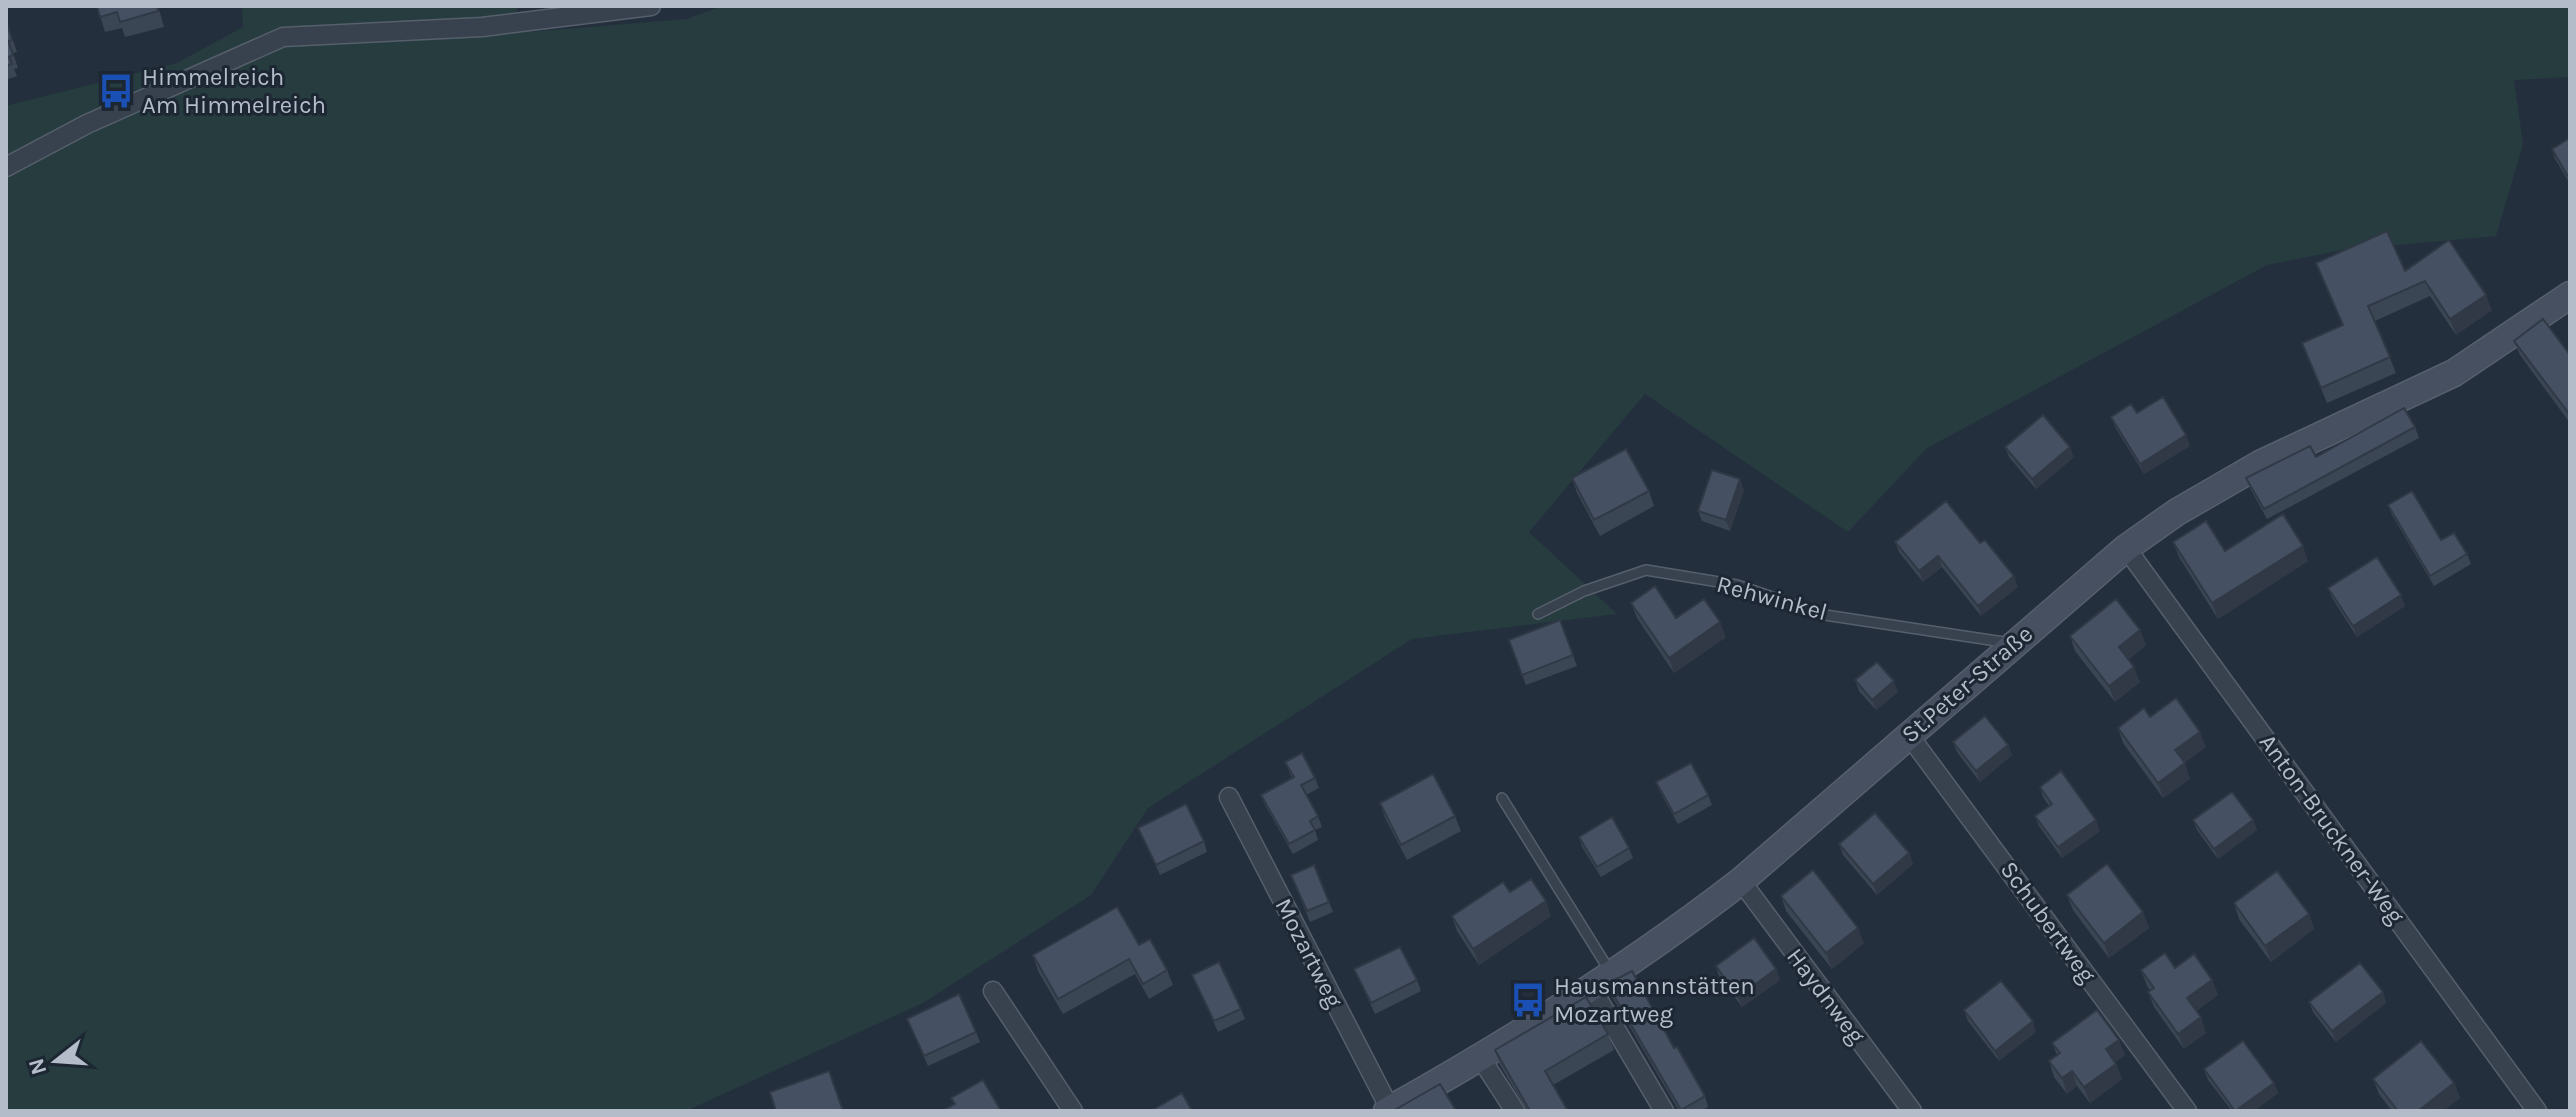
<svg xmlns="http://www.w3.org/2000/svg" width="2576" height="1117" font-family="Karla,sans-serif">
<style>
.green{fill:#263c3f}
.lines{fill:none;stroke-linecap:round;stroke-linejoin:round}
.lane-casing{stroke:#565f6c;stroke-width:12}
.street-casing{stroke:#565f6c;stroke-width:21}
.secondary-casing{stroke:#565f6c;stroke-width:29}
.lane{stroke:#38414e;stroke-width:9}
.street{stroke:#38414e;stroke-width:18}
.secondary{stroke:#465061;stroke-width:26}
.wall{fill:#3b4654}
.shaded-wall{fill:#303945}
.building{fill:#455162;stroke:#303945;stroke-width:2}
.labels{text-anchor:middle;stroke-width:6;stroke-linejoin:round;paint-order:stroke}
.poi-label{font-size:24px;fill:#b4bcc9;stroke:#1d2633;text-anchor:start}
.street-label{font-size:24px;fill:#b4bcc9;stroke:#1d2633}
</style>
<rect width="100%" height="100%" fill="#242f3e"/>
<path class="green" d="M242,6h275l-1,27 171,-14 35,-13h1848v71l-56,3 9,64 -27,92 -154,14 -75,15 -340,183 -79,84 -203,-138 -116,138 88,82 -205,25 -264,169 -57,87 -168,108 -237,108h-680v-1005l171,-43 66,-36z"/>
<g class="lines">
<g class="lane-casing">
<path id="lane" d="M1538,614l46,-23 62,-21 91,15 88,30 185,28
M1502,798l109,175"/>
</g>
<g class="street-casing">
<path id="street" d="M6,167l81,-43 196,-87 199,-10 169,-21
M2126,548l411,563
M1908,734l279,377
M1229,797l161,312
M1741,881l171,230
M1592,989l72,122
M993,991l80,120
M1480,1057l35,54"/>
</g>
<g class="secondary-casing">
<path id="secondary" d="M1387,1111c123,-69 242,-143 354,-230l385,-333 51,-36 83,-48 194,-91 116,-78"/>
</g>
<use href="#lane" class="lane"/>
<use href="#street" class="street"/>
<use href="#secondary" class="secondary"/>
</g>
<path class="wall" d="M97,6h61l6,21 -39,10 -3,-9 -17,4z
M6,20l11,32 -4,1 5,15 -4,1 3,7 -11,4z
M2570,138v46l-15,-25 -3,-10z
M2316,263l89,8 87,39 -36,25 -26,-39 -55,25 21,52 -69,30 -25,-60 40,-18z
M2514,341l56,14v68l-50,-68z
M2137,413l53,33 -46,28 -29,-47 -4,-10z
M2415,427l4,11 -152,81 -17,-31 -4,-10z
M2005,447l69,10 -38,32 -27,-32z
M1572,478l77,13 5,15 -54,30 -23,-43z
M1744,490l-14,41 -28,-10 -4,-10z
M2388,505l53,35 26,14 4,10 -37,22 -42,-71z
M1895,542l85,1 38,44 -37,29 -39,-49 -19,15 -24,-30z
M2173,542l52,9 83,10 -90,58 -39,-62z
M2328,588l77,18 -48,31 -25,-39z
M1631,603l45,15 50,19 -52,36 -37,-55z
M1560,620l17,46 -51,19 -17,-45z
M2140,630l6,15 -17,14 11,23 -25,20 -40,-51 -5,-15z
M1855,680l43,12 -22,18 -17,-19z
M2118,728l88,19 -22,16 6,16 -27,19 -40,-55z
M1953,742l55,3 4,10 -32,27 -23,-30z
M1285,762l30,16 4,10 -13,7 12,21 4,11 -7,3 3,10 -25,14 -28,-49 -4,-10 31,-17z
M1656,782l52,13 4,10 -34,19 -18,-32z
M2040,787l60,44 -38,27 -23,-32 -4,-10 14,-10 -6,-9z
M1380,803l75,13 6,15 -54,29 -22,-42z
M2193,820h60l4,10 -39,29 -21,-29z
M1138,828l66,13 3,11 -47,23z
M1579,837l50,11 4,10 -32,19 -19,-30z
M1839,844l70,9 4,11 -36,31 -34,-40z
M1295,885l34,17 4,10 -23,10z
M1510,892l41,24 -72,49 -22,-34 -5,-15z
M2067,895l76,17 6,16 -40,30 -36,-48z
M1781,896l83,47 -32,26 -46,-58z
M2234,903l75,11 5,15 -43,33 -32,-43z
M1139,945l28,25 6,15 -24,14 -14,-25 -72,40 -25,-43 -5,-16z
M1716,966l60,3 4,11 -38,27 -23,-31z
M2175,968l37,12 6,15 -22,16 10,22 -22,16 -30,-42 -6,-15 2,-2 -3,-4 -6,-16z
M1354,969l63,11 4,11 -46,23z
M1192,975l49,34 4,10 -27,13z
M1607,984l67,64 31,48 3,11 -7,4h-22l-68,-116z
M2383,992l3,11 -50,39 -23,-30 -4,-10z
M1964,1010l72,22 -37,29 -31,-40z
M907,1019l69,13 4,10 -52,24z
M1608,1034l6,16 -61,35 15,26h-41l-27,-46 -5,-15z
M2119,1040l6,15 -10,7 7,17 -32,24 -13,-17 -10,8 -13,-17 -5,-16 8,-6 -5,-12z
M2204,1069l70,14 4,10 -24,18h-22l-24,-31z
M2373,1079l81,4 6,15 -17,13h-51l-13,-17z"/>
<path class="shaded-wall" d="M2486,295l6,15 -36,25 -6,-16z
M2186,435l4,11 -46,28 -4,-10z
M2070,447l4,10 -38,32 -4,-10z
M1740,479l4,11 -14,41 -4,-11z
M2303,546l5,15 -90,58 -6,-16z
M1938,556l4,11 -19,15 -4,-11z
M2014,576l4,11 -37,29 -3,-10z
M2401,595l4,11 -48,31 -4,-11z
M1720,622l6,15 -52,36 -5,-15z
M2140,630l6,15 -21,17 -6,-15z
M2134,667l6,15 -25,20 -6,-16z
M1894,681l4,11 -22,18 -4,-10z
M2200,732l6,15 -25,18 -6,-15z
M2008,745l4,10 -32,27 -4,-11z
M2185,763l5,16 -27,19 -5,-15z
M2096,820l4,11 -38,27 -4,-11z
M2253,820l4,10 -39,29 -4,-10z
M1909,853l4,11 -36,31 -4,-11z
M1546,901l5,15 -72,49 -6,-16z
M2143,912l6,16 -40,30 -5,-15z
M2309,914l5,15 -43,33 -6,-16z
M1858,928l6,15 -32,26 -6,-16z
M1776,969l4,11 -38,27 -4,-10z
M2212,980l6,15 -26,19 -5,-16z
M2383,992l3,11 -50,39 -4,-11z
M2201,1017l5,16 -22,16 -6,-15z
M2033,1021l3,11 -37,29 -4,-10z
M2119,1040l6,15 -14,10 -5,-16z
M2116,1064l6,15 -32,24 -6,-16z
M2072,1071l5,15 -10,8 -5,-16z
M2274,1083l4,10 -24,18h-18z
M2454,1083l6,15 -17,13h-25z"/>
<path class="building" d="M97,6h60l1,5 -38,11 -3,-10 -17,5z
M6,21l6,19 -4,1 5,14 -4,2 3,7 -6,2z
M2570,138v42l-18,-31z
M2387,231l18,40 44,-31 37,55 -36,24 -25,-38 -57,25 22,51 -69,31 -19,-45 41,-18 -27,-62z
M2543,319l27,36v60l-56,-74z
M2163,397l23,38 -46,29 -29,-47 20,-13 6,9z
M2404,408l11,19 -151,82 -18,-31 64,-32 6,11z
M2043,415l27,32 -38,32 -27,-32z
M1626,449l23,42 -55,29 -22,-42z
M1712,470l28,9 -14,41 -28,-9z
M2412,491l29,49 13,-7 13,21 -37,22 -42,-71z
M1946,501l34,42 5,-3 29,36 -36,30 -40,-50 -19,15 -24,-29z
M2283,514l20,32 -91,57 -39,-61 33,-21 19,30z
M2377,557l24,38 -48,31 -25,-38z
M1655,586l21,32 28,-19 16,23 -51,36 -38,-55z
M2116,599l24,31 -21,17 15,20 -25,19 -39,-50z
M1560,620l13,35 -51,20 -13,-35z
M1877,662l17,19 -22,19 -17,-20z
M2176,698l24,34 -25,18 10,13 -27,20 -40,-55 26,-20 6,9z
M1985,716l23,29 -32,26 -23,-29z
M1302,753l13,25 -14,7 17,31 -8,5 5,9 -26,14 -28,-49 33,-18 -9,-15z
M1691,763l17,32 -34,19 -18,-32z
M2061,771l35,49 -38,27 -23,-31 17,-12 -12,-17z
M1433,774l22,42 -54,29 -21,-42z
M2232,792l21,28 -39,29 -21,-29z
M1186,804l18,37 -48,24 -18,-37z
M1875,813l34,40 -36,31 -34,-40z
M1612,817l17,31 -32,19 -18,-30z
M2107,864l36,48 -39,31 -37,-48z
M1314,865l15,37 -22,9 -16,-36z
M1813,870l45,58 -32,25 -45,-57z
M2277,871l32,43 -44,32 -31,-43z
M1531,879l15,22 -73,48 -21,-33 51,-34 7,10z
M1117,907l22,38 11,-6 17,31 -24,14 -14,-25 -71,40 -25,-44z
M1754,938l22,31 -38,28 -22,-31z
M1400,947l17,33 -46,23 -17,-34z
M2165,953l10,15 19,-14 18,26 -25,18 14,19 -23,17 -30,-42 6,-4 -13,-18z
M1219,962l22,47 -27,12 -22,-46z
M2360,963l23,29 -51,39 -23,-29z
M1632,971l42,77 3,-1 28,49 -24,14 -74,-126z
M2001,981l32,40 -38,30 -31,-41z
M959,994l17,38 -52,24 -17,-37z
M1586,997l22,37 -63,37 23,40h-38l-35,-61z
M2097,1010l22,30 -13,9 10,15 -32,23 -12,-16 -10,7 -13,-17 11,-8 -8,-10z
M2243,1041l31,42 -39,28 -31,-42z
M2421,1041l33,42 -36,28h-20l-25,-32z
M829,1071l14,40h-67l-6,-19z
M983,1080l18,31h-59l13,-7 -4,-6z
M1440,1084l15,25 -3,2h-59z
M1182,1093l10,18h-41z"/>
<defs>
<g id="bus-bare" transform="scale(2.76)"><path d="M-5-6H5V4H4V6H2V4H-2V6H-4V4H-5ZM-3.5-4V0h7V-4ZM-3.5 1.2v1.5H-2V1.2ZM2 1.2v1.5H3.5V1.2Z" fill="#1a4fb4" stroke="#1d2633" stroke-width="2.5" paint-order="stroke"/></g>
</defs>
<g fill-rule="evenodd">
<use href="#bus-bare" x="116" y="91"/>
<use href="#bus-bare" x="1528" y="1000"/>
</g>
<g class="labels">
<g class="poi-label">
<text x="142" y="85">Himmelreich<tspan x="142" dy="28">Am Himmelreich</tspan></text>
<text x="1554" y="994">Hausmannstätten<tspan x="1554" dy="28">Mozartweg</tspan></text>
</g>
<g class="street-label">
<text transform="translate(1772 598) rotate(15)" y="8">Rehwinkel</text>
<text transform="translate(1967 684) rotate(-41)" y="8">St.Peter-Straße</text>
<text transform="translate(2332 829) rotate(54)" y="8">Anton-Bruckner-Weg</text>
<text transform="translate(2048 922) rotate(54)" y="8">Schubertweg</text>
<text transform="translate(1309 953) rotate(63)" y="8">Mozartweg</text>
<text transform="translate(1826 996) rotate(53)" y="8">Haydnweg</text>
</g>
</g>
<rect width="2576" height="1117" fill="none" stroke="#b4bcc9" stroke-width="16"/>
<g transform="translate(56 1061) rotate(253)" stroke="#1d2633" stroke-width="6" paint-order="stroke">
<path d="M0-6L14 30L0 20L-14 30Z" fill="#b4bcc9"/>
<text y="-12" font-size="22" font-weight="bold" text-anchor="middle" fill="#b4bcc9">N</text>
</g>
</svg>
